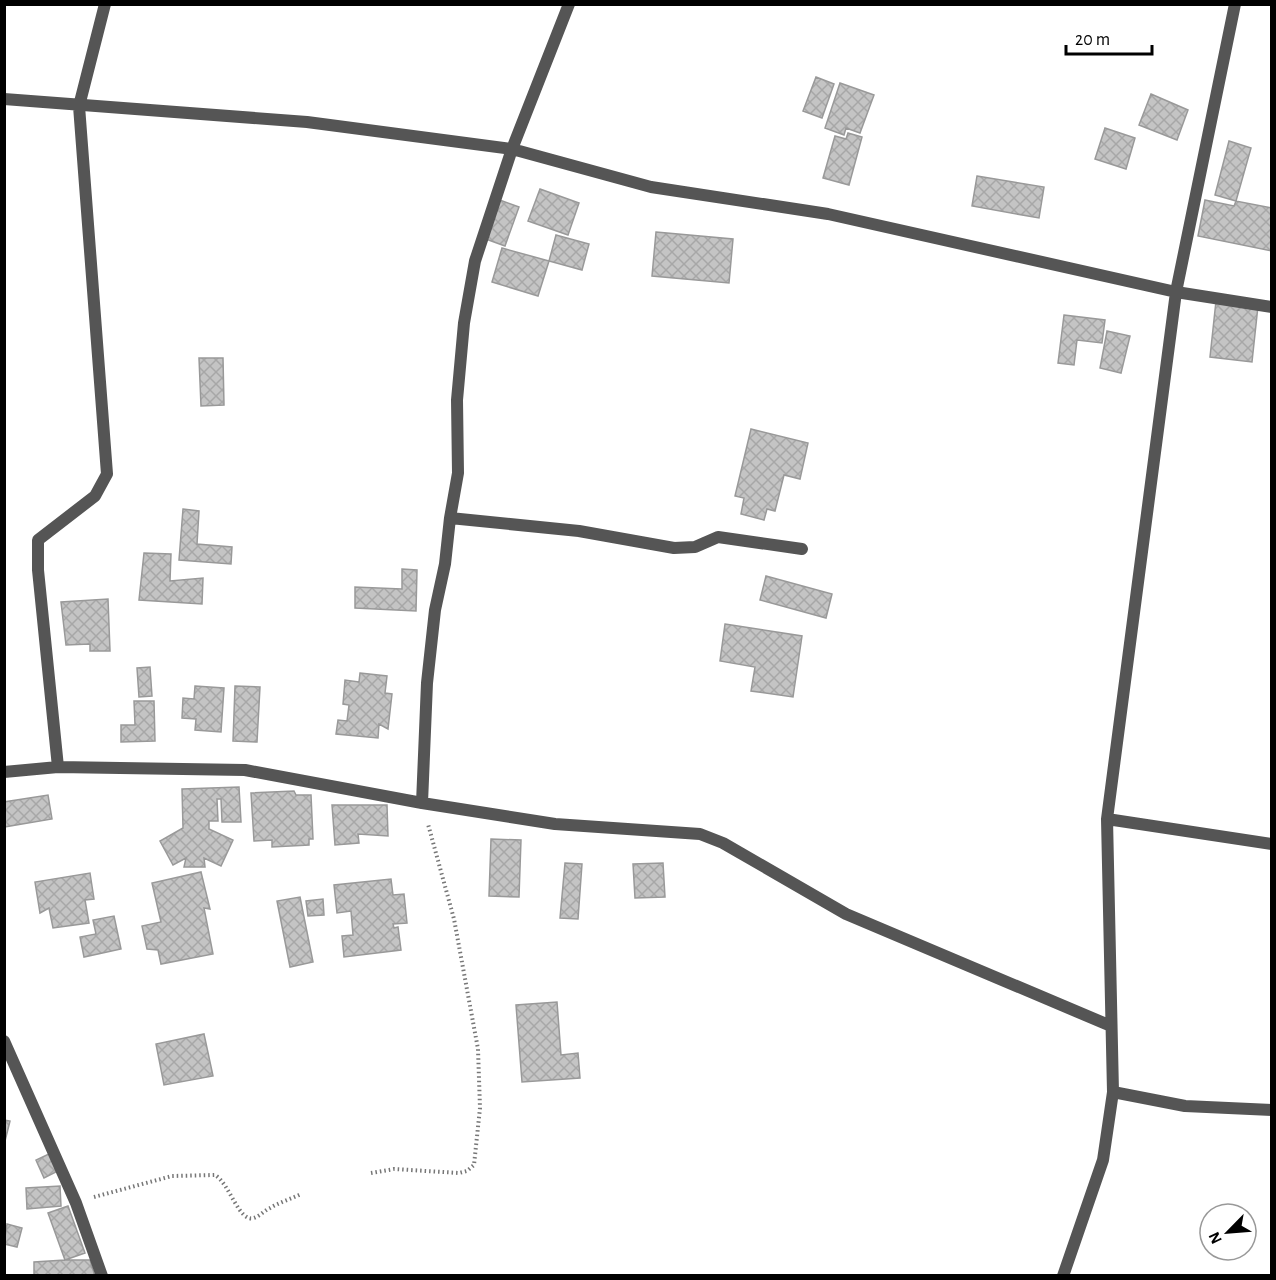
<svg xmlns="http://www.w3.org/2000/svg" width="1276" height="1280" font-family="'Alegreya Sans',sans-serif">
<style>
.building{fill:url(#building-cross-hatch);stroke:#999;stroke-width:1.5}
.lines{fill:none;stroke-linecap:round;stroke-linejoin:round}
.path{stroke:#777;stroke-width:4;stroke-dasharray:1.5 3;stroke-linecap:butt}
.minor{stroke:#555;stroke-width:12}
</style>
<defs>
<pattern id="building-cross-hatch" width="8" height="8" patternUnits="userSpaceOnUse" patternTransform="scale(1.5)"><rect width="8" height="8" fill="#c4c4c4"/><path d="M0 0l8 8M0 8l8-8" fill="none" stroke="#a7a7a7"/></pattern>
</defs>
<rect width="100%" height="100%" fill="#fff"/>
<path class="building" d="M816,77l18,7 -12,34 -19,-7z
M840,83l34,12 -14,38 -14,-5 -2,7 -19,-7z
M1151,94l37,16 -11,30 -38,-15z
M1105,128l30,10 -9,31 -31,-10z
M848,133l14,4 -13,48 -26,-7 12,-42 11,3z
M1229,141l22,7 -15,53 -21,-6z
M977,176l67,11 -5,31 -67,-12z
M540,189l39,14 -11,32 -40,-14z
M497,199l22,8 -14,39 -22,-8z
M1205,200l29,6 2,-5 36,7v43l-74,-15z
M656,232l77,7 -4,44 -77,-7z
M556,235l33,9 -7,26 -33,-9z
M502,248l47,13 -11,35 -46,-14z
M1216,301l42,5 -6,56 -42,-5z
M1064,315l41,5 -3,23 -25,-3 -3,25 -16,-2z
M1107,331l23,5 -9,37 -21,-5z
M199,358h24l1,47 -23,1z
M751,429l57,14 -8,36 -16,-4 -9,36 -8,-2 -3,11 -23,-6 3,-16 -9,-2z
M183,509l16,2 -2,33 35,3 -1,17 -52,-4z
M144,553l27,1 -1,27 33,-3 -1,26 -63,-4z
M402,569l15,1 -1,41 -61,-3v-21l47,2z
M766,576l66,18 -6,24 -66,-18z
M108,599l2,52h-20v-7l-24,1 -5,-43z
M725,624l77,12 -9,61 -42,-6 4,-24 -35,-6z
M150,667l2,29 -13,1 -2,-29z
M360,673l27,3 -2,17 7,1 -4,35 -9,-5 -1,14 -42,-4 2,-14 9,1 2,-16 -6,-1 2,-24 14,2z
M195,686l29,2 -3,44 -26,-2 1,-11 -14,-1 1,-20 11,1z
M235,686l25,1 -3,55 -24,-1z
M134,701h20l1,40 -34,1v-17h14z
M239,787l2,35h-19l-1,-23h-4l1,22h-9v8l24,11 -12,26 -17,-8 1,9h-21l2,-9 -13,7 -13,-24 23,-13 -1,-39z
M294,791l2,4h15l2,44h-4v6l-37,2v-7l-18,1 -3,-48z
M48,795l4,24 -48,8v-25z
M332,805h55l1,31 -30,-2 1,9 -24,2z
M491,839l30,1 -2,57 -30,-1z
M565,863l17,1 -4,55 -18,-1z
M663,863l2,34 -30,1 -2,-34z
M201,872l9,37 -6,-1 9,46 -52,10 -3,-14 -11,-1 -5,-23 19,-4 -9,-39z
M90,873l4,26 -9,1 4,23 -36,5 -4,-20 -9,5 -5,-31z
M391,879l2,16 11,-1 3,29 -14,1 1,4 4,-1 3,23 -57,7 -2,-21 11,-1 -2,-24 -14,2 -3,-28z
M300,897l13,65 -23,5 -13,-66z
M323,899l1,16 -16,1 -2,-15z
M114,916l7,33 -37,8 -4,-20 16,-3 -3,-14z
M557,1002l4,53 17,-2 2,25 -58,4 -6,-77z
M204,1034l9,42 -49,9 -8,-41z
M4,1120l6,1 -6,24z
M51,1153l9,17 -16,8 -8,-18z
M60,1186l1,20 -34,3 -1,-21z
M68,1206l17,47 -20,7 -17,-47z
M7,1224l15,4 -5,19 -13,-3z
M65,1260h25l5,16h-61v-14z"/>
<g class="lines">
<path class="path" d="M371,1173l23,-4 65,4 8,-2 7,-6 6,-57 -2,-59 -24,-130 -26,-95
M94,1197l78,-21 43,-1c15,9 24,48 39,43 6,-2 11,-8 16,-10 10,-6 21,-9 31,-14"/>
<path class="minor" d="M4,99l303,23 205,27 139,38 177,27 348,78 96,15
M450,518l129,13 95,17 21,-1 23,-10 84,12
M58,767l-20,-197v-30l57,-44 12,-22 -28,-368 26,-102
M4,772l54,-5 187,3 177,33 133,21 145,10 23,9 123,71 265,112
M422,803l5,-120 8,-73 10,-46 5,-46 8,-45 -1,-73 7,-77 11,-62 37,-112 57,-145
M1107,819l165,25
M4,1041l72,162 26,73
M1113,1092l72,14 87,4
M1063,1276l40,-116 10,-68 -6,-273 69,-527 59,-288"/>
</g>
<rect width="1276" height="1280" fill="none" stroke="#000000" stroke-width="12"/>
<g transform="translate(1228 1232) rotate(245)"><circle r="28" fill="#ffffff" stroke="#999999" stroke-width="1.5"/>
<path d="M0-4.5L10 22L0 15L-10 22Z" fill="#000000"/>
<text y="-9" font-size="16" font-weight="bold" text-anchor="middle" fill="#000000">N</text>
</g>
<path d="M1066 45v9h86v-9" fill="none" stroke="#000000" stroke-width="3"/>
<text x="1075" y="45" font-size="18" fill="#000000" stroke="#ffffff" stroke-width="4.5" paint-order="stroke">20 m</text>
</svg>
